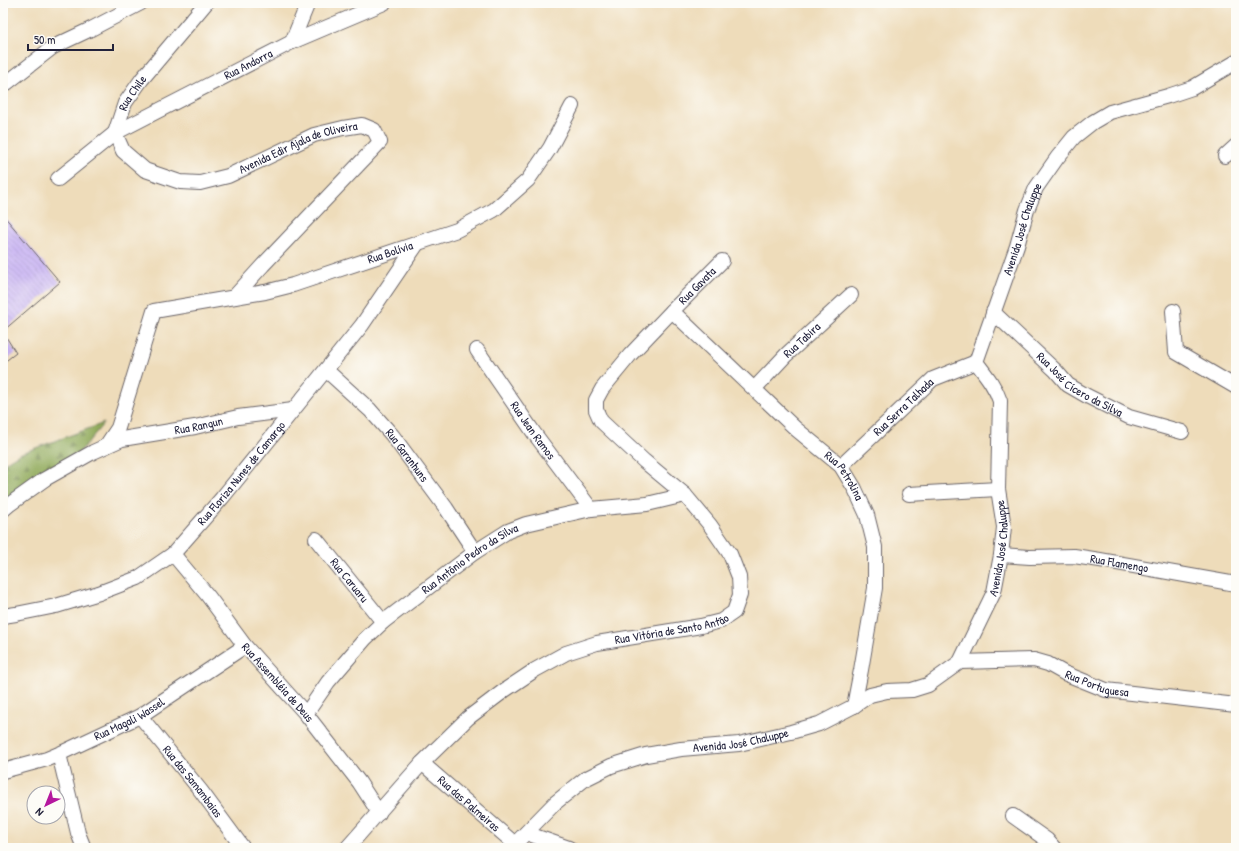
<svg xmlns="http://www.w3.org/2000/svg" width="1239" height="851" font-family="'Patrick Hand',sans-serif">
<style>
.forest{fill:url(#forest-firs);stroke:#5a664c}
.building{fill:url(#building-back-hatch)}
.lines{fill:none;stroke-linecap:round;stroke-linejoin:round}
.minor-casing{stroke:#696367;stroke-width:16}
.minor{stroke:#fff;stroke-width:14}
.labels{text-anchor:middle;stroke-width:3;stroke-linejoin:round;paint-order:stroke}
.street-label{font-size:12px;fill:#22223b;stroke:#fdfcf7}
</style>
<defs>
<pattern id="forest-firs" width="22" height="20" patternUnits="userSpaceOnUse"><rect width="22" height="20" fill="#91aa5c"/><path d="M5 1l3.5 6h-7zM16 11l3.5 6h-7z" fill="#768a4d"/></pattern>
<pattern id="building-back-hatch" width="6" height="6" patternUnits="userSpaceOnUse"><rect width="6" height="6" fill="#c2abf3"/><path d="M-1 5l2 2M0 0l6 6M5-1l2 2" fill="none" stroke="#9d8bc6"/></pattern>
</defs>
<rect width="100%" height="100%" fill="#fdfcf7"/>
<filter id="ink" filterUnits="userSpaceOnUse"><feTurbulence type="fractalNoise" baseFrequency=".025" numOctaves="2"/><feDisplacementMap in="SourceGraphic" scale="8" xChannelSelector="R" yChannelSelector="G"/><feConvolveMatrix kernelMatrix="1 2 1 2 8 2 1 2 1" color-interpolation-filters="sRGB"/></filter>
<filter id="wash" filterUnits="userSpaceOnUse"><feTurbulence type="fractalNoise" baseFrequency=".012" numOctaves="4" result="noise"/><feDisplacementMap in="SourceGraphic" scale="16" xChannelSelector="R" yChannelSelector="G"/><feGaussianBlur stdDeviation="0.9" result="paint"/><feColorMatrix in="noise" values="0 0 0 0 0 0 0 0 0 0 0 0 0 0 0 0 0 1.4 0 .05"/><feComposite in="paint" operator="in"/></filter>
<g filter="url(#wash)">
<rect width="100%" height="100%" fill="#eedcba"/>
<path class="forest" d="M104,423l-30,36 -71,42v-37l16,-10z"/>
<g id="blocks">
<path class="building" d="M3,215l57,67 -57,49z
M3,332l13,21 -13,10z"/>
</g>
</g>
<g filter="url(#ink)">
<use href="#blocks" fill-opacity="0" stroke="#696367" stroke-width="1"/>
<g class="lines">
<g class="minor-casing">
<g id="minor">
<path d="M292,42l16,-39"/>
<path d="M3,86l50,-39 38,-18 50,-26"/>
<path id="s1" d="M115,133l8,18 22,19 35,12 20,1 28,-7 86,-41 29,-7 19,-3 12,5 6,12 -117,123 -29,32"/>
<path id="s2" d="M115,133l10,-30 17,-24 64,-76"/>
<path d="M1225,156l11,-10"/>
<path id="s3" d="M58,179l57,-46 177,-91 92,-39"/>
<path id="s4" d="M672,311l124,118 45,37 14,23 12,26 8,32v41l-14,82 -7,36"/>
<path d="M1173,311l3,41 60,35"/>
<path id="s5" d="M993,312l63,59 12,14 19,11 42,21 53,15"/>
<path id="s6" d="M477,350l57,83 57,76"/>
<path id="s7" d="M976,362l41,-116 10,-36 9,-22 21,-30 17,-21 19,-15 17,-10 58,-16 24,-8 44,-26"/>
<path id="s8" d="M326,370l44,40 22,25 54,73 29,44"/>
<path id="s9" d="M755,388l31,-33 65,-60"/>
<path id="s10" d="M106,446l12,-18 36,-117 111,-19 28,-7 164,-55 37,-20 34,-30 22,-32 22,-42"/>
<path id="s11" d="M841,466l92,-87 43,-17"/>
<path d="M909,494l89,-5"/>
<path id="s12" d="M3,510l7,-6 35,-25 48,-27 29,-13 73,-12 43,-10 55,-7"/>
<path id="s13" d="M316,539l67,83"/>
<path id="s14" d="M173,554l35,42 37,50 61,68 53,68 20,31"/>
<path id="s15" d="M1001,555l29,2 44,-1 26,4 136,24"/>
<path id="s16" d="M3,616l13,-2 40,-8 43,-13 39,-15 35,-24 49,-56 140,-173 55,-81"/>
<path id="s17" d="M960,662l74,-2 14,4 16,9 42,17 130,15"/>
<path id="s18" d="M306,714l22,-32 37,-43 18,-17 92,-70 33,-21 18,-7 65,-15 56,-5 38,-9"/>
<path id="s19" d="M140,716l61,75 42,57"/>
<path d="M59,754l19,79 6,15"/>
<path id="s20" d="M422,763l93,81"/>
<path id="s21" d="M3,771l44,-12 12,-5 81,-38 105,-70"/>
<path d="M1013,816l34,24 7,8"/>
<path d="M526,833l43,15"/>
<path id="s22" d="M347,848l75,-85 46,-45 37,-28 30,-20 31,-17 31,-10 104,-17 20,-5 13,-9 6,-17 -1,-18 -9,-23 -20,-29 -25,-30 -41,-34 -43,-40 -5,-11v-10l6,-11 28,-34 42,-44 50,-50"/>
<path id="s23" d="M511,848l44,-45 30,-24 26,-13 35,-11 35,-6 58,-5 52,-12 28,-8 35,-18 16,-11 17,-4 25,-1 16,-5 32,-23 34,-70 7,-37 3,-28 -6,-38 2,-88c-5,-15 -14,-26 -24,-39"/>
</g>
</g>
<use href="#minor" class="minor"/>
</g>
</g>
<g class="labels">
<g class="street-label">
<text dy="4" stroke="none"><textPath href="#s3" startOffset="223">Rua Andorra</textPath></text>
<text dy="4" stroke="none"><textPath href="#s2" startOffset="44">Rua Chile</textPath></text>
<text dy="4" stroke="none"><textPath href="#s1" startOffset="211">Avenida Edir Ajala de Oliveira</textPath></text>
<text dy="4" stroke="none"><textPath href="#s7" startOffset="141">Avenida José Chaluppe</textPath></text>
<text dy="4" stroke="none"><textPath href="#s10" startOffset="388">Rua Bolívia</textPath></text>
<text dy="4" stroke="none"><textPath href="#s22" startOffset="892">Rua Gavata</textPath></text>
<text dy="4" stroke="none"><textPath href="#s9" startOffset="67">Rua Tabira</textPath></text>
<text dy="4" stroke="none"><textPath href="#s5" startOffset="114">Rua José Cícero da Silva</textPath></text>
<text dy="4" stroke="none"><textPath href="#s11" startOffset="86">Rua Serra Talhada</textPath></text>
<text dy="4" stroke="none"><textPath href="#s12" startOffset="217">Rua Rangun</textPath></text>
<text dy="4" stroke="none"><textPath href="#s6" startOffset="98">Rua Jean Ramos</textPath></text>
<text dy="4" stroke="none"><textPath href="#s8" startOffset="118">Rua Garanhuns</textPath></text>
<text dy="4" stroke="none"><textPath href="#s16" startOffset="289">Rua Floriza Nunes de Camargo</textPath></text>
<text dy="4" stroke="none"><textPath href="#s4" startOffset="239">Rua Petrolina</textPath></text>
<text dy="4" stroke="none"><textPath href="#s23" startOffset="623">Avenida José Chaluppe</textPath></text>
<text dy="4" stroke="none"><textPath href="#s18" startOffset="228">Rua Antônio Pedro da Silva</textPath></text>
<text dy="4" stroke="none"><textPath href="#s15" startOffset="119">Rua Flamengo</textPath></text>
<text dy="4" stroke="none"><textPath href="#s13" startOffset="53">Rua Caruaru</textPath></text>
<text dy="4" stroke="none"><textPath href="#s22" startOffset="404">Rua Vitória de Santo Antão</textPath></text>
<text dy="4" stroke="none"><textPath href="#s14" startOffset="166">Rua Assembléia de Deus</textPath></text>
<text dy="4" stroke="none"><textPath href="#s17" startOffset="142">Rua Portuguesa</textPath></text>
<text dy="4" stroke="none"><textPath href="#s21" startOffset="137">Rua Magali Wassel</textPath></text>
<text dy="4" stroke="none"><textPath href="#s23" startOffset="263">Avenida José Chaluppe</textPath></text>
<text dy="4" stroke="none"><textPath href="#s19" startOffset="84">Rua das Samambaias</textPath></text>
<text dy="4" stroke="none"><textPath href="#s20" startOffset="62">Rua das Palmeiras</textPath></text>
</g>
</g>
<rect width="1239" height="851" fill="none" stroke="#fdfcf7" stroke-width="16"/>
<g transform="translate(46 805) rotate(223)"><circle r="19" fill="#fdfcf7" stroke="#a5a5ac"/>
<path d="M0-3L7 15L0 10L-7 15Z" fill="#b5179e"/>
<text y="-6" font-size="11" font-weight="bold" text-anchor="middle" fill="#22223b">N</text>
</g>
<path d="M28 44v6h85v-6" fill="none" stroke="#22223b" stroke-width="2"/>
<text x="34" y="44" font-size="12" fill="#22223b" stroke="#fdfcf7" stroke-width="3" paint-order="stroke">50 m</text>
</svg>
